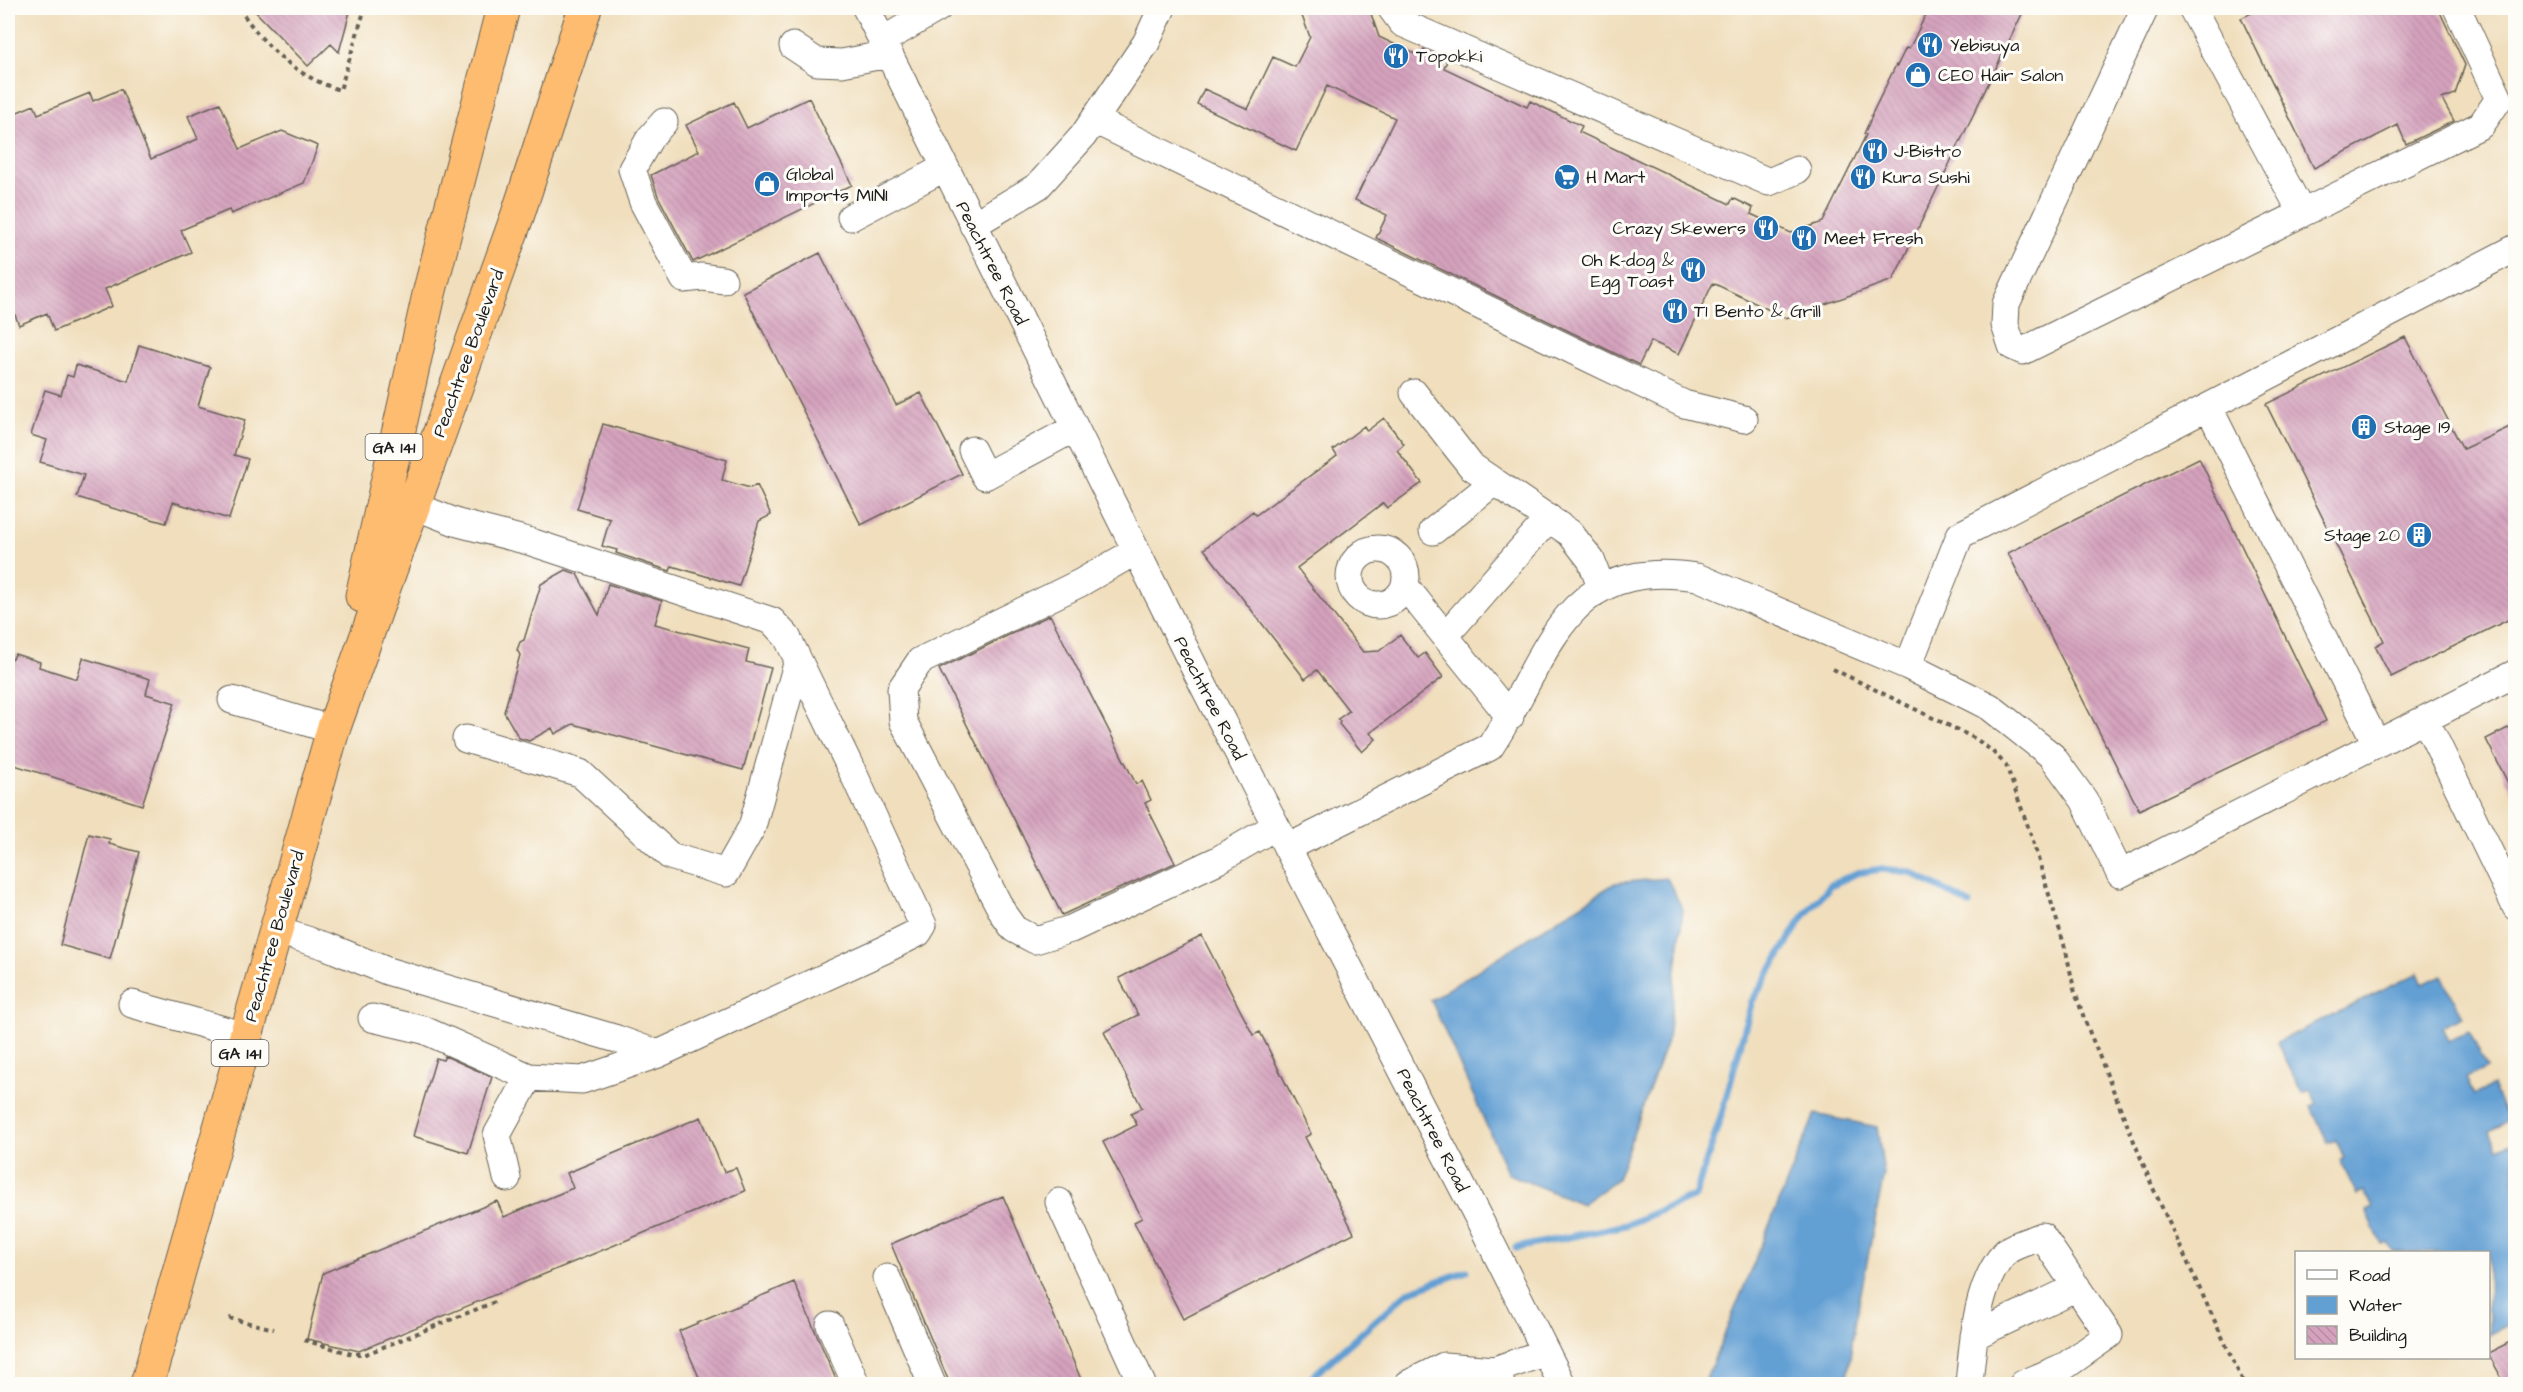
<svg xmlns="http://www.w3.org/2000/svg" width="2523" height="1392" font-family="'Architects Daughter',sans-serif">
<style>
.water{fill:#629fd3;stroke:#3f5e78;stroke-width:1.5}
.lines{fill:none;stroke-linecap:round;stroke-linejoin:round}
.stream{stroke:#629fd3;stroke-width:7}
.building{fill:url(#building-back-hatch)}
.minor-casing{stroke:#666054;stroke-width:29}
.highway-casing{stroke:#666054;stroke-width:35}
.path{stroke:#666054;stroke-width:4;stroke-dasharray:4.5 4.5;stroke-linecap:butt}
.minor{stroke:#fff;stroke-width:27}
.highway{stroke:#febc70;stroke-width:33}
.labels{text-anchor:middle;stroke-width:6;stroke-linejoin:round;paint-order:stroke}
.shield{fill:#fdfcf7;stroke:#605f5e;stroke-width:1.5}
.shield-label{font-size:16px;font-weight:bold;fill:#1c1c1c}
.poi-label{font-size:18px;fill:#1c1c1c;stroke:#fdfcf7;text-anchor:start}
.street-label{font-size:18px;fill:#1c1c1c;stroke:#fdfcf7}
</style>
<defs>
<pattern id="building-back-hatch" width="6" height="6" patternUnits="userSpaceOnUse" patternTransform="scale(1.5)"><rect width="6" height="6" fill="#d5a2bd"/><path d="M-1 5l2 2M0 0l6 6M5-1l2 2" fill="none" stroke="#b68ba2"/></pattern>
</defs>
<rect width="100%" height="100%" fill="#fdfcf7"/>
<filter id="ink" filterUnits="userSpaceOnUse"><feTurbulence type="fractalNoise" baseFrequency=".0167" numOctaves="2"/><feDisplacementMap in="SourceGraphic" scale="12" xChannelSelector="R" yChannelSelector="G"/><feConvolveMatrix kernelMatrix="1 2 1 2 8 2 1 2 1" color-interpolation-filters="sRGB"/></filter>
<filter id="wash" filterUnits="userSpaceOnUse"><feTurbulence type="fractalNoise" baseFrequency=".008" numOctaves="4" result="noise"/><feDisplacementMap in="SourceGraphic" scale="24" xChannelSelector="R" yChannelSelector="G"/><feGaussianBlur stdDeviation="1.35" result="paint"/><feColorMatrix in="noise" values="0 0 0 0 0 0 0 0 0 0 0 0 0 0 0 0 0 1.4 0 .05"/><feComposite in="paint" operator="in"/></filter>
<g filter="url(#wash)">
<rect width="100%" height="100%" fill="#f0debc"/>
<path class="water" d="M1667,878l16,32 -15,128 -51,141 -35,25 -74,-30 -77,-174 184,-117z
M2418,973l5,11 19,-9 21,42 -21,10 6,14 21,-10 18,37 -21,10 8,17 19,-9 16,35 -19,10 8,18 17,-8v37l-3,3 4,8 -1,132 -26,14 -1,-83h-95l-5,-9 -6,2 -16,-34 6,-3 -8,-16 -7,3 -17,-35 4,-2 -8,-18 -8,3 -17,-36 6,-3 -7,-14 -8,3 -25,-51z
M1815,1114l62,13 7,47 -29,150 -9,60h-142z"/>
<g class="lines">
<path class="stream" d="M1516,1248l110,-23 69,-29 28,-86 29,-109 51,-84 28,-32 26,-12 24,-4 29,3 59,32
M1304,1384l104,-92 59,-21"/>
</g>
<g id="blocks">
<path class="building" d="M252,8h99l-12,44 -8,-8 -23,22z
M1299,8h70l10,29 42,20 3,-7 23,11 -3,7 83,39 3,-6 52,25 -3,6 151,72 3,-6 20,10 -2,6 40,19 32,-11 43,-87 -2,-1 8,-18h-1l25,-51 1,1 9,-18 3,1 20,-41h96l-132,272 -107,38 -73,-35 -34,71 -28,-13 -12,24 -263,-127 11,-23 -32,-15 40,-82 -68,-32 -31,65 -99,-47 7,-15 44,20 25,-52 22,10 15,-30z
M2262,8h176l27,57 -10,29 -13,5 12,22 -48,23 -8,-19 -84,43 -73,-150z
M121,89l30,70 47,-20 -10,-23 32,-13 20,46 42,-18 36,15 -14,37 -73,31 -2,-4 -48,20 10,22 -86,37 7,17 -58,25 -7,-18 -28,12 -11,-28v-181l26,-11 4,9 52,-21 3,8z
M809,98l43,87 -159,77 -35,-66 -7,-21 48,-24 -13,-26 48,-23 13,26z
M820,253l76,152 25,-12 41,81 -101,51 -118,-233z
M2405,337l58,112 53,-25v192l-125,61 -16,-31 9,-5 -118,-237z
M139,345l71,22 -12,39 47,14 -11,35 14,4 -19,60 -56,-17 -7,21 -54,-15 -35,-11 7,-22 -44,-13 7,-22 -16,-5 14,-45 16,5 6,-20 6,2 3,-12 52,16z
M1384,418l20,26 -7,6 25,33 -35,25 -4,-5 -86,65 66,84 16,-1 21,-16 18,23 7,-5 18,24 -73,56 6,6 -14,13 -23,-28 1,-2 -2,-3 11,-8 -32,-41 -12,9 -101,-130 49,-38 3,4 81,-59 -4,-6 31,-24 3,5z
M603,424l124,36 -5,20 28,8 7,-3 14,30 -12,6 -20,65 -67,-20 -2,5 -54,-18 1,-3 -15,-4 8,-27 -33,-10z
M2199,458l127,263 -187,89 -131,-257z
M566,570l11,4 22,41 9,-31 54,17 -7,23 94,25 -3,13 25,6 -28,102 -170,-46 -18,10 -3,-6 -23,13 -10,-3 -15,-26 16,-57 -3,-5 3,-8 4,-2 17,-56z
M1050,615l86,169 6,-3 9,19 -6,3 30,60 -113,52 -123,-246z
M15,654l25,8 -1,5 38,12 6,-21 67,21 -4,15 29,9 -33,102 -134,-42v-106l5,2z
M2516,724v75l-30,-60z
M89,834l21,5 -1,5 30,8 -29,107 -50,-14z
M1202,936l51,99 7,-3 51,102 -6,3 49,96 -171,86 -49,-97 8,-4 -39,-76 34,-17 -6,-11 11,-6 -38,-76 34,-17 -19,-37z
M445,1056l47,21 -24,76 -55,-17 23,-78 7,2z
M701,1117l23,55 12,-4 9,23 -386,160 -52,-12 16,-66 174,-72 7,16 69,-29 -6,-15z
M1003,1196l80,188h-133l-59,-140z
M794,1282l44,102h-136l-23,-53z
M2516,1339v45h-11l-17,-31z"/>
</g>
</g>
<g filter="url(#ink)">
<use href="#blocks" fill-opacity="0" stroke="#666054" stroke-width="1.5"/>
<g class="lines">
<g class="minor-casing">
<path id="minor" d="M866,8l330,663 285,552 81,161
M1391,8l11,15 367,159 28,-12
M2145,8l-139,296 -1,21 7,21 11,5 458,-226 18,-26 -42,-91
M2192,8l110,205
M882,41l56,-33
M793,46l24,16 25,1 46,-9
M1094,120l590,284 60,15
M664,122l-14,16 -18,31 11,33 41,77 18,-2 21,3
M851,217l93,-49
M973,225l65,-39 45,-50 63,-93 16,-35
M1414,393l57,73 99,67 21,27 10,27
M2209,408l167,335
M972,450l13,26 90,-48
M1433,531l61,-49
M1350 577a28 28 0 1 1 56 0a28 28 0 1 1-56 0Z
M1136,551l-56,32 -160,78 -19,28 2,32 101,194 10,14 21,11 36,-11 147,-69 58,-34
M1405,586l105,131
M1445,636l104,-118
M1908,666l82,41 62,49 32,44 36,74 396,-201
M232,700l101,30
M2425,719l91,188
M466,739l114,34 90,83 56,17 26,-46 46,-167
M1287,848l203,-101c60,-90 70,-191 207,-170l211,89 52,-131 556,-287
M275,930l51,16 61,25 230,68 41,15
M132,1004l113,32
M372,1018l52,12 105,47 53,3 76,-26 226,-104 34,-17 5,-8 -68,-148 -68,-140 -15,-16 -244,-80 -70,-18 -46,-18
M507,1178l-10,-43 32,-58
M1059,1202l83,182
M887,1278l45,106
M830,1325l26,59
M1974,1336l103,-49
M1408,1384l36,-18 51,4
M1501,1384l-6,-14 51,-18
M1969,1384c4,-39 7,-99 35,-130 7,-9 27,-13 38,-18l67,99 -44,31 -42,18"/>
</g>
<g class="highway-casing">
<path id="highway" d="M362,596l68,-306 73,-282
M147,1384l186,-654 185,-516 67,-206"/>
</g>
<path class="path" d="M239,8c25,38 56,68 101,82l25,-82
M196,13l13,-5
M1833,669l143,70 16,12 14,14 25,70 35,116 8,38 11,32 68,167 91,196
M229,1318l45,11
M304,1340l48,14h14l131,-53"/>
<use href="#minor" class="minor"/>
<use href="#highway" class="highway"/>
</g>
</g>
<defs>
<g id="restaurant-disc" transform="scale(1.35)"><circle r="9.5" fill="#1f6fb2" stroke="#fdfcf7"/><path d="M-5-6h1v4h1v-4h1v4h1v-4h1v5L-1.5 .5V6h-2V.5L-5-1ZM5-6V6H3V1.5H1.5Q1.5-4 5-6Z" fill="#fff"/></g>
<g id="shop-disc" transform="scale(1.35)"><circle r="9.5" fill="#1f6fb2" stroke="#fdfcf7"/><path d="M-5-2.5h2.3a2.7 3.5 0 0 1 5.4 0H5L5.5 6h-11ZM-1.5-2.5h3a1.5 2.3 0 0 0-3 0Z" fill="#fff"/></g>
<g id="supermarket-disc" transform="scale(1.35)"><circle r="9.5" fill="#1f6fb2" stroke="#fdfcf7"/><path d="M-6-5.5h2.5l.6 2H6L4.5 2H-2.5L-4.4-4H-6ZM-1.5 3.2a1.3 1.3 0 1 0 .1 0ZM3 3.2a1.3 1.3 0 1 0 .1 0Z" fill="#fff"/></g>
<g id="building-disc" transform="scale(1.35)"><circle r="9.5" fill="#1f6fb2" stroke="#fdfcf7"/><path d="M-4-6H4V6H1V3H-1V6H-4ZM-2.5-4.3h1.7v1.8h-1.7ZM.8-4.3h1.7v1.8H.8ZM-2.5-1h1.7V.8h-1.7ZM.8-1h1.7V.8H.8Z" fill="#fff"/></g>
</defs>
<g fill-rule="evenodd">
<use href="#restaurant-disc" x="1930" y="45"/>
<use href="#restaurant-disc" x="1396" y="56"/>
<use href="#shop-disc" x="1918" y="75"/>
<use href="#restaurant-disc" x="1875" y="151"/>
<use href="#supermarket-disc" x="1567" y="177"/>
<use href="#restaurant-disc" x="1863" y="177"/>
<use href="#shop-disc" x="767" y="184"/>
<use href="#restaurant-disc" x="1766" y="228"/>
<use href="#restaurant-disc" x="1804" y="238"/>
<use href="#restaurant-disc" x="1693" y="270"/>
<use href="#restaurant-disc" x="1675" y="311"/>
<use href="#building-disc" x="2364" y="427"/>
<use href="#building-disc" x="2419" y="535"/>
</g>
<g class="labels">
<g class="shield">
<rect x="365.5" y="434" width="57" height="26" rx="4.5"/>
<rect x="211.5" y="1040" width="57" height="26" rx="4.5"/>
</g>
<g class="shield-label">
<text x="394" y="453">GA 141</text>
<text x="240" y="1059">GA 141</text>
</g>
<g class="poi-label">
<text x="1950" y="51">Yebisuya</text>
<text x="1416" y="62">Topokki</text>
<text x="1938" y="81">CEO Hair Salon</text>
<text x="1894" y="157">J-Bistro</text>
<text x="786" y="180">Global<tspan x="786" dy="21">Imports MINI</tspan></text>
<text x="1586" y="183">H Mart</text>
<text x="1882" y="183">Kura Sushi</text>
<text x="1746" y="234" text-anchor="end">Crazy Skewers</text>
<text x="1824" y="244">Meet Fresh</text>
<text x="1674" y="266" text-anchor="end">Oh K-dog &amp;<tspan x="1674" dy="21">Egg Toast</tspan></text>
<text x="1694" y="317">T1 Bento &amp; Grill</text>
<text x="2384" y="433">Stage 19</text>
<text x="2400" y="541" text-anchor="end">Stage 20</text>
</g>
<g class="street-label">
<text transform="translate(992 263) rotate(63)" y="6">Peachtree Road</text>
<text transform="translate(468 353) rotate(-70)" y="6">Peachtree Boulevard</text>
<text transform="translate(1210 698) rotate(63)" y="6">Peachtree Road</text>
<text transform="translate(274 936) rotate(-74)" y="6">Peachtree Boulevard</text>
<text transform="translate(1433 1130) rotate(63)" y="6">Peachtree Road</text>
</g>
</g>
<rect width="2523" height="1392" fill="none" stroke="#fdfcf7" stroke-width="30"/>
<rect x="2295" y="1251" width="195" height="108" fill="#fdfcf7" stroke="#a3a29f" stroke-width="1.5"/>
<rect x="2307" y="1270" width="30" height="9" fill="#ffffff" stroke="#a3a29f" stroke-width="1.5"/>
<text x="2349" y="1281" font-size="18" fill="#1c1c1c">Road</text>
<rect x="2307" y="1296" width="30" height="18" fill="#629fd3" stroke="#a3a29f" stroke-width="1.5"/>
<text x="2349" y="1311" font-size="18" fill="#1c1c1c">Water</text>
<rect x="2307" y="1326" width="30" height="18" fill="url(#building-back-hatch)" stroke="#a3a29f" stroke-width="1.5"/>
<text x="2349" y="1341" font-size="18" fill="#1c1c1c">Building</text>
</svg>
